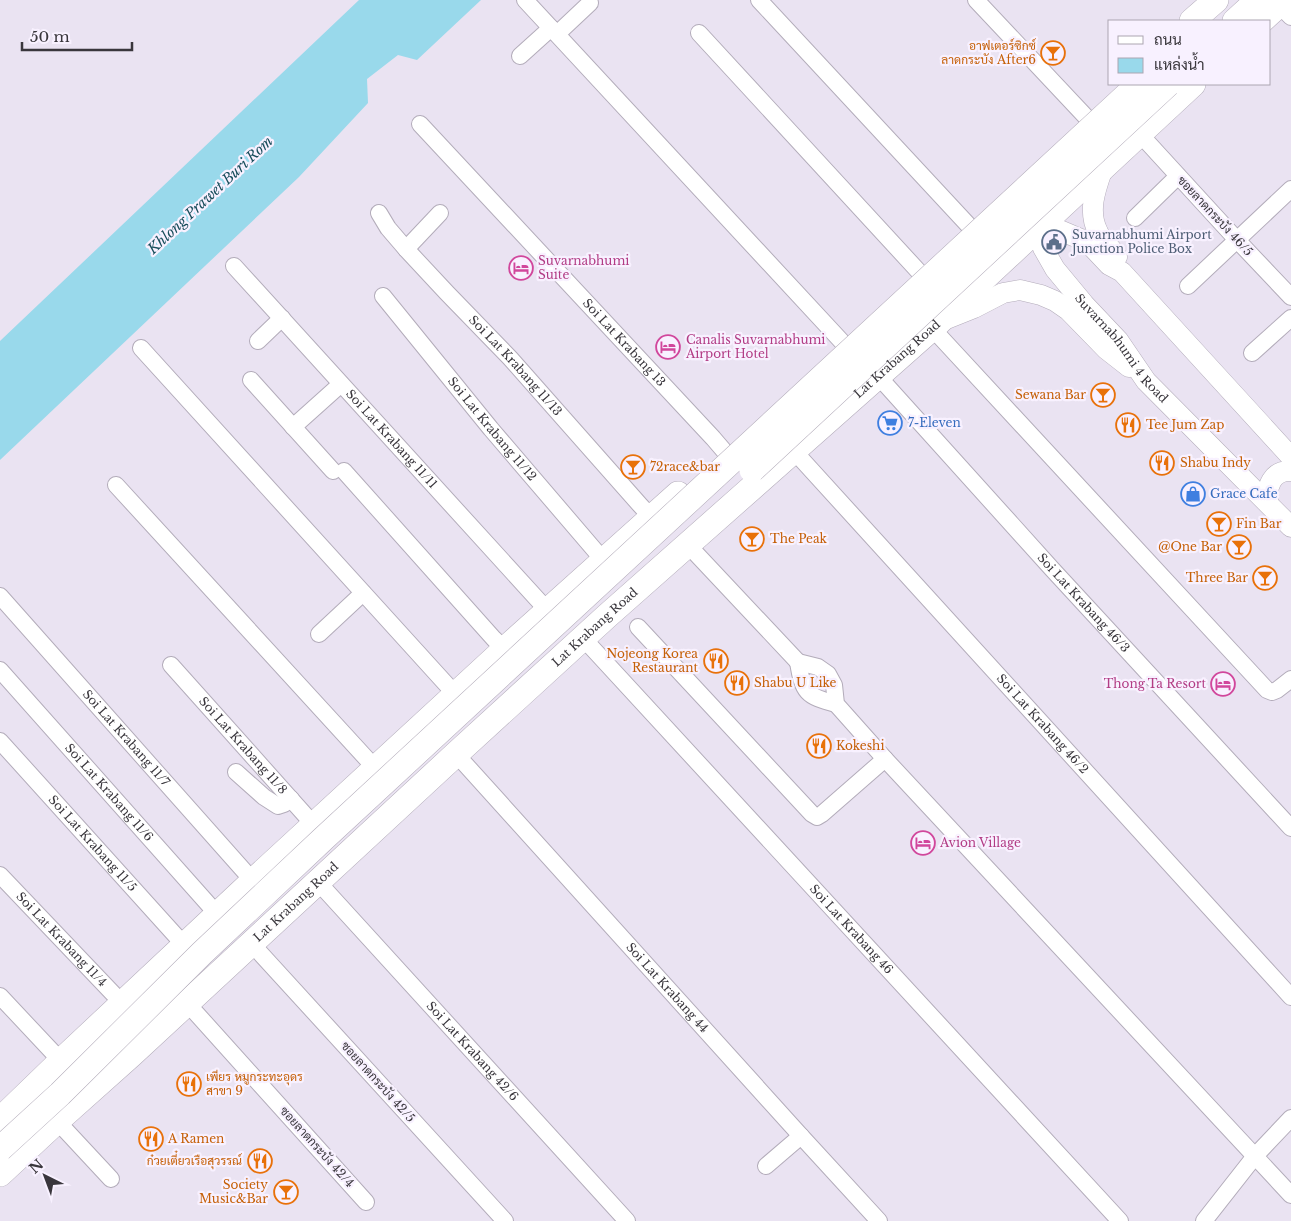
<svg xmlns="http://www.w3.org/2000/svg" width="1291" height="1221" font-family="'Libre Baskerville',Sarabun,serif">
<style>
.water{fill:#99d9eb}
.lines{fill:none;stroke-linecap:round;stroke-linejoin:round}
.minor-casing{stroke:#b3acba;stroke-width:18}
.tertiary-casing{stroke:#b3acba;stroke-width:21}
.primary-casing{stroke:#b3acba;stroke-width:26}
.minor{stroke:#fff;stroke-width:16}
.tertiary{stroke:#fff;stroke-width:20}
.primary{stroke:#fff;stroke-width:25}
.primary-bridge-casing{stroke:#b3acba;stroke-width:26;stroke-linecap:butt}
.primary-bridge{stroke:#fff;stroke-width:25}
.labels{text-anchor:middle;stroke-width:4.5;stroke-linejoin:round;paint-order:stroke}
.food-label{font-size:12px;fill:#c56008;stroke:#f8f1ff;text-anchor:start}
.street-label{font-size:12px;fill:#39363c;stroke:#f8f1ff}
.service-label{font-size:12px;fill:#4e5e75;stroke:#f8f1ff;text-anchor:start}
.hotel-label{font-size:12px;fill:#b23c85;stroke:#f8f1ff;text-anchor:start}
.shop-label{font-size:12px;fill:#366cbe;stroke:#f8f1ff;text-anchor:start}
.water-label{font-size:14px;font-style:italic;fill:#184e5c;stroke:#f8f1ff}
</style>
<rect width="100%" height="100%" fill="#eae3f2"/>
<path class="water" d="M359,0h122l-64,60 -19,-5 -31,24 1,24 -69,74 -299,283v-119z"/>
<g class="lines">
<g class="minor-casing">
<g id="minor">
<path d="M525,0l319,344"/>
<path d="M759,0l211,227"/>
<path d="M976,0l110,117"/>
<path d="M1279,5l12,12"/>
<path d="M699,33l221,240"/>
<path d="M557,34l33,-31"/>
<path d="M520,56l31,-28"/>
<path id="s1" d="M420,124l293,314 12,14"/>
<path d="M1139,133l98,107 54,57"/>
<path id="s2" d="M379,213l9,15 18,21 41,44 63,65 130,147 12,13"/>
<path d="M1135,218l43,-42"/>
<path d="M406,249l34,-36"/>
<path id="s3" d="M234,266l314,345"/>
<path d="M1188,286l103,-97"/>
<path id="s4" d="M383,296l108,133 113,132"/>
<path d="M932,328l335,362 5,2 5,-2 14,-11"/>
<path d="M258,341l24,-23"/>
<path d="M141,348l315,347"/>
<path d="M1252,353l39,-35"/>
<path id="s5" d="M878,376l174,193 239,259"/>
<path d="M251,380l82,91"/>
<path d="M293,427l48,-43"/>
<path id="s6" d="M794,451l497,546"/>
<path d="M344,471l150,168 11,10"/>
<path d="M116,485l260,284"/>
<path d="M688,545l110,117"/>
<path id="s7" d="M0,596l253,285"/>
<path d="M638,627l174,187 5,3 5,-3 63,-55"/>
<path d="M319,634l44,-41"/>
<path id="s8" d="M583,638l537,583"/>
<path d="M798,662l20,5 10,7 6,11 2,19 49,55 406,436"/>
<path d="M798,662c5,31 8,34 38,42"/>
<path id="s9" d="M171,665l143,160"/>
<path id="s10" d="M0,670l217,244"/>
<path id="s11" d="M0,741l176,195 9,9"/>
<path id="s12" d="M456,754l345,382 78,85"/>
<path d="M236,772l28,25 14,9 6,-2 7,-5"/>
<path id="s13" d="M0,875l122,128"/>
<path id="s14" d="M318,882l309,339"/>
<path d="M251,943l254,278"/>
<path d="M0,996l61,65"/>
<path d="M187,1003l179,199"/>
<path d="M57,1121l54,58"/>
<path d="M766,1166l35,-30"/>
<path d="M1204,1221l51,-65 36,-38"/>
</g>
</g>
<g class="tertiary-casing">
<g id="tertiary">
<path d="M1103,168c-7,20 -16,43 -5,64 4,9 14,16 19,25"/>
<path id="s15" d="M1035,216l1,13 7,19 12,21 29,35 34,36 28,41 145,146"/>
<path d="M1031,218l52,22 10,8 16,17 13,7 169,185"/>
<path d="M944,320l30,-12 29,-15 17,-3 21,5 14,6 13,9 38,39 23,18"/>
<path d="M1268,502c-2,-15 4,-32 23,-31"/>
</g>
</g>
<g class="primary-casing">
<g id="primary">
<path d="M1192,21l24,-21"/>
<path d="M1235,21l23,-21"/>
<path d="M1261,21l23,-21"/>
<path d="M0,1120l61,-59 192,-180 252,-232 173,-155"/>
<path id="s16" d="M0,1174l57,-53 74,-66 325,-301 151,-138 331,-293 26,-26 229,-213"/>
</g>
</g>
<use href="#minor" class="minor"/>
<use href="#tertiary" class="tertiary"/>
<use href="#primary" class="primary"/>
<g class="primary-bridge-casing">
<path id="primary-bridge" d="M752,470l416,-386
M0,1149l60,-55 142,-141 121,-114 816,-755"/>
</g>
<use href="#primary-bridge" class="primary-bridge"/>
</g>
<defs>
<g id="bar-ring" transform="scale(1.25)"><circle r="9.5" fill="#f8f1ff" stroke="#e8710a" stroke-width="1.5"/><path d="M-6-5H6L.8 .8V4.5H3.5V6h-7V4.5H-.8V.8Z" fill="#e8710a"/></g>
<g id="civic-ring" transform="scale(1.25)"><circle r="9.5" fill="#f8f1ff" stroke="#5c6f8a" stroke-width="1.5"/><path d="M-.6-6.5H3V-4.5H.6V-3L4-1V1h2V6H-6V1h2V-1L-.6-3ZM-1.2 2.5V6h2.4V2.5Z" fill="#5c6f8a"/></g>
<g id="hotel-ring" transform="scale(1.25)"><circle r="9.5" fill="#f8f1ff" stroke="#d1479c" stroke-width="1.5"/><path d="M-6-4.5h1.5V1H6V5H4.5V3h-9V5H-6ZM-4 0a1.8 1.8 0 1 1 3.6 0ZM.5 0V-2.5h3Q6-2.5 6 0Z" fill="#d1479c"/></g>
<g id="supermarket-ring" transform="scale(1.25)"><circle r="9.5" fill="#f8f1ff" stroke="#3f7fe0" stroke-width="1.5"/><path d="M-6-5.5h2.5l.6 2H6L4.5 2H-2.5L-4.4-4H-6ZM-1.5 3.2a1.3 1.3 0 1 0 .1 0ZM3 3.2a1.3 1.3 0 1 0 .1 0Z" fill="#3f7fe0"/></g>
<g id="restaurant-ring" transform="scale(1.25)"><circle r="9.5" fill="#f8f1ff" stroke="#e8710a" stroke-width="1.5"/><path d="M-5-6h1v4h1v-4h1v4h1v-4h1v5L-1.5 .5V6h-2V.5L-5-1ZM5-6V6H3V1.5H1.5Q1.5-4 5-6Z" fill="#e8710a"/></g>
<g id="shop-ring" transform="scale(1.25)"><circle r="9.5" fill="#f8f1ff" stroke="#3f7fe0" stroke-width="1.5"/><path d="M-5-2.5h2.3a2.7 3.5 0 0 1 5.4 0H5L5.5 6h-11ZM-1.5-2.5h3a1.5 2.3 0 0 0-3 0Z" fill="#3f7fe0"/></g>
</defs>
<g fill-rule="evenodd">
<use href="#bar-ring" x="1053" y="53"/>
<use href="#civic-ring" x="1054" y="242"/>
<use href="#hotel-ring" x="521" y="268"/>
<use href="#hotel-ring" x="668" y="347"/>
<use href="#bar-ring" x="1103" y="395"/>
<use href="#supermarket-ring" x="890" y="423"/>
<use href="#restaurant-ring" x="1128" y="425"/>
<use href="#restaurant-ring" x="1162" y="463"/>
<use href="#bar-ring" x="633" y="467"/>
<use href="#shop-ring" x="1193" y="494"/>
<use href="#bar-ring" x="1219" y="524"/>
<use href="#bar-ring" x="752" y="539"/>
<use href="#bar-ring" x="1239" y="547"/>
<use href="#bar-ring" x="1265" y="578"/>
<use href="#restaurant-ring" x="716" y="661"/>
<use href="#restaurant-ring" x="737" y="683"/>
<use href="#hotel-ring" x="1223" y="684"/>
<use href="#restaurant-ring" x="819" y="746"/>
<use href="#hotel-ring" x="923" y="843"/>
<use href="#restaurant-ring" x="189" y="1084"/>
<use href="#restaurant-ring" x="151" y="1139"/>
<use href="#restaurant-ring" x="260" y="1161"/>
<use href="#bar-ring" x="286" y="1192"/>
</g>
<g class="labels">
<g class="food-label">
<text x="1036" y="50" text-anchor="end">อาฟเตอร์ซิกซ์<tspan x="1036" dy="14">ลาดกระบัง After6</tspan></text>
<text x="1086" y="399" text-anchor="end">Sewana Bar</text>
<text x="1146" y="429">Tee Jum Zap</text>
<text x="1180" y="467">Shabu Indy</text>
<text x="650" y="471">72race&amp;bar</text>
<text x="1236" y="528">Fin Bar</text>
<text x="770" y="543">The Peak</text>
<text x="1222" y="551" text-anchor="end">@One Bar</text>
<text x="1248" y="582" text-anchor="end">Three Bar</text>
<text x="698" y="658" text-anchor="end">Nojeong Korea<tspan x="698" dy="14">Restaurant</tspan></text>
<text x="754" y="687">Shabu U Like</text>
<text x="836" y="750">Kokeshi</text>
<text x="206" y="1081">เพียร หมูกระทะอุดร<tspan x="206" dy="14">สาขา 9</tspan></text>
<text x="168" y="1143">A Ramen</text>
<text x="242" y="1165" text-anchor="end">ก๋วยเตี๋ยวเรือสุวรรณ์</text>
<text x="268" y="1189" text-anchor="end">Society<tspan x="268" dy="14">Music&amp;Bar</tspan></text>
</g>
<g class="street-label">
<text transform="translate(1215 216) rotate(47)" y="4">ซอยลาดกระบัง 46/5</text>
<text dy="4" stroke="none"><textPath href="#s1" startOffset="299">Soi Lat Krabang 13</textPath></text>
<text dy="4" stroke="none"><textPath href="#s15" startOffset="161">Suvarnabhumi 4 Road</textPath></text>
<text dy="4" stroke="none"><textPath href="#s16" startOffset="1212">Lat Krabang Road</textPath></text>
<text dy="4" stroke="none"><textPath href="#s2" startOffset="205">Soi Lat Krabang 11/13</textPath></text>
<text dy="4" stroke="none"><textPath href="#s4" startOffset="172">Soi Lat Krabang 11/12</textPath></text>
<text dy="4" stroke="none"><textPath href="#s3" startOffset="234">Soi Lat Krabang 11/11</textPath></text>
<text dy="4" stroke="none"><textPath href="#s5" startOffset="306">Soi Lat Krabang 46/3</textPath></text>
<text dy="4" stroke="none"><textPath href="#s16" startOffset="808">Lat Krabang Road</textPath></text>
<text dy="4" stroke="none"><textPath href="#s6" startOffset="369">Soi Lat Krabang 46/2</textPath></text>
<text dy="4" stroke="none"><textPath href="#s7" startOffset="190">Soi Lat Krabang 11/7</textPath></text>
<text dy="4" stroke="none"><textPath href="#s9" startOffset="108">Soi Lat Krabang 11/8</textPath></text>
<text dy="4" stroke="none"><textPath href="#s10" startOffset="164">Soi Lat Krabang 11/6</textPath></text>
<text dy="4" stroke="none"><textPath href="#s11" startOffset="138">Soi Lat Krabang 11/5</textPath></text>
<text dy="4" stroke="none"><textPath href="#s16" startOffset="402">Lat Krabang Road</textPath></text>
<text dy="4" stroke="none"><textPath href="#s8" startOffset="396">Soi Lat Krabang 46</textPath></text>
<text dy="4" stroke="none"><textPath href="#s13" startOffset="89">Soi Lat Krabang 11/4</textPath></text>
<text dy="4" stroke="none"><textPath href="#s12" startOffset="315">Soi Lat Krabang 44</textPath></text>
<text dy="4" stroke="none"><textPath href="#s14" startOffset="229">Soi Lat Krabang 42/6</textPath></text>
<text transform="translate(378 1082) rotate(48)" y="4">ซอยลาดกระบัง 42/5</text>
<text transform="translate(317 1147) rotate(48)" y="4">ซอยลาดกระบัง 42/4</text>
</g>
<g class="service-label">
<text x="1072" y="239">Suvarnabhumi Airport<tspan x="1072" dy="14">Junction Police Box</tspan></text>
</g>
<g class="hotel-label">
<text x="538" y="265">Suvarnabhumi<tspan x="538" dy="14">Suite</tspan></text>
<text x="686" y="344">Canalis Suvarnabhumi<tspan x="686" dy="14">Airport Hotel</tspan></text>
<text x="1206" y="688" text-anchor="end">Thong Ta Resort</text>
<text x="940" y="847">Avion Village</text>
</g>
<g class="shop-label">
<text x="908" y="427">7-Eleven</text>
<text x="1210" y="498">Grace Cafe</text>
</g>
<g class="water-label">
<text transform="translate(210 195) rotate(-43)" y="5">Khlong Prawet Buri Rom</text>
</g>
</g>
<rect x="1108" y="20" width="162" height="65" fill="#f8f1ff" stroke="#aca6b1"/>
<rect x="1118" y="36" width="25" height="8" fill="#ffffff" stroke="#aca6b1"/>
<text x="1154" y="45" font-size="15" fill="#39363c">ถนน</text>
<rect x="1118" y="58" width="25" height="15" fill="#99d9eb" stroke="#aca6b1"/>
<text x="1154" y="70" font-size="15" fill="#39363c">แหล่งน้ำ</text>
<g transform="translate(45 1176) rotate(318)" stroke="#f8f1ff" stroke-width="4" paint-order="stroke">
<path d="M0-4L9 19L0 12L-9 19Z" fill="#39363c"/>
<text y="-8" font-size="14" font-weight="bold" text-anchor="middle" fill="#39363c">N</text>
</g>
<path d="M22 42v8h110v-8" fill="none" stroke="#39363c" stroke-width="2.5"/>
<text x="30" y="42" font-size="15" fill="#39363c" stroke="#f8f1ff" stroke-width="4" paint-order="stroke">50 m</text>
</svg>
